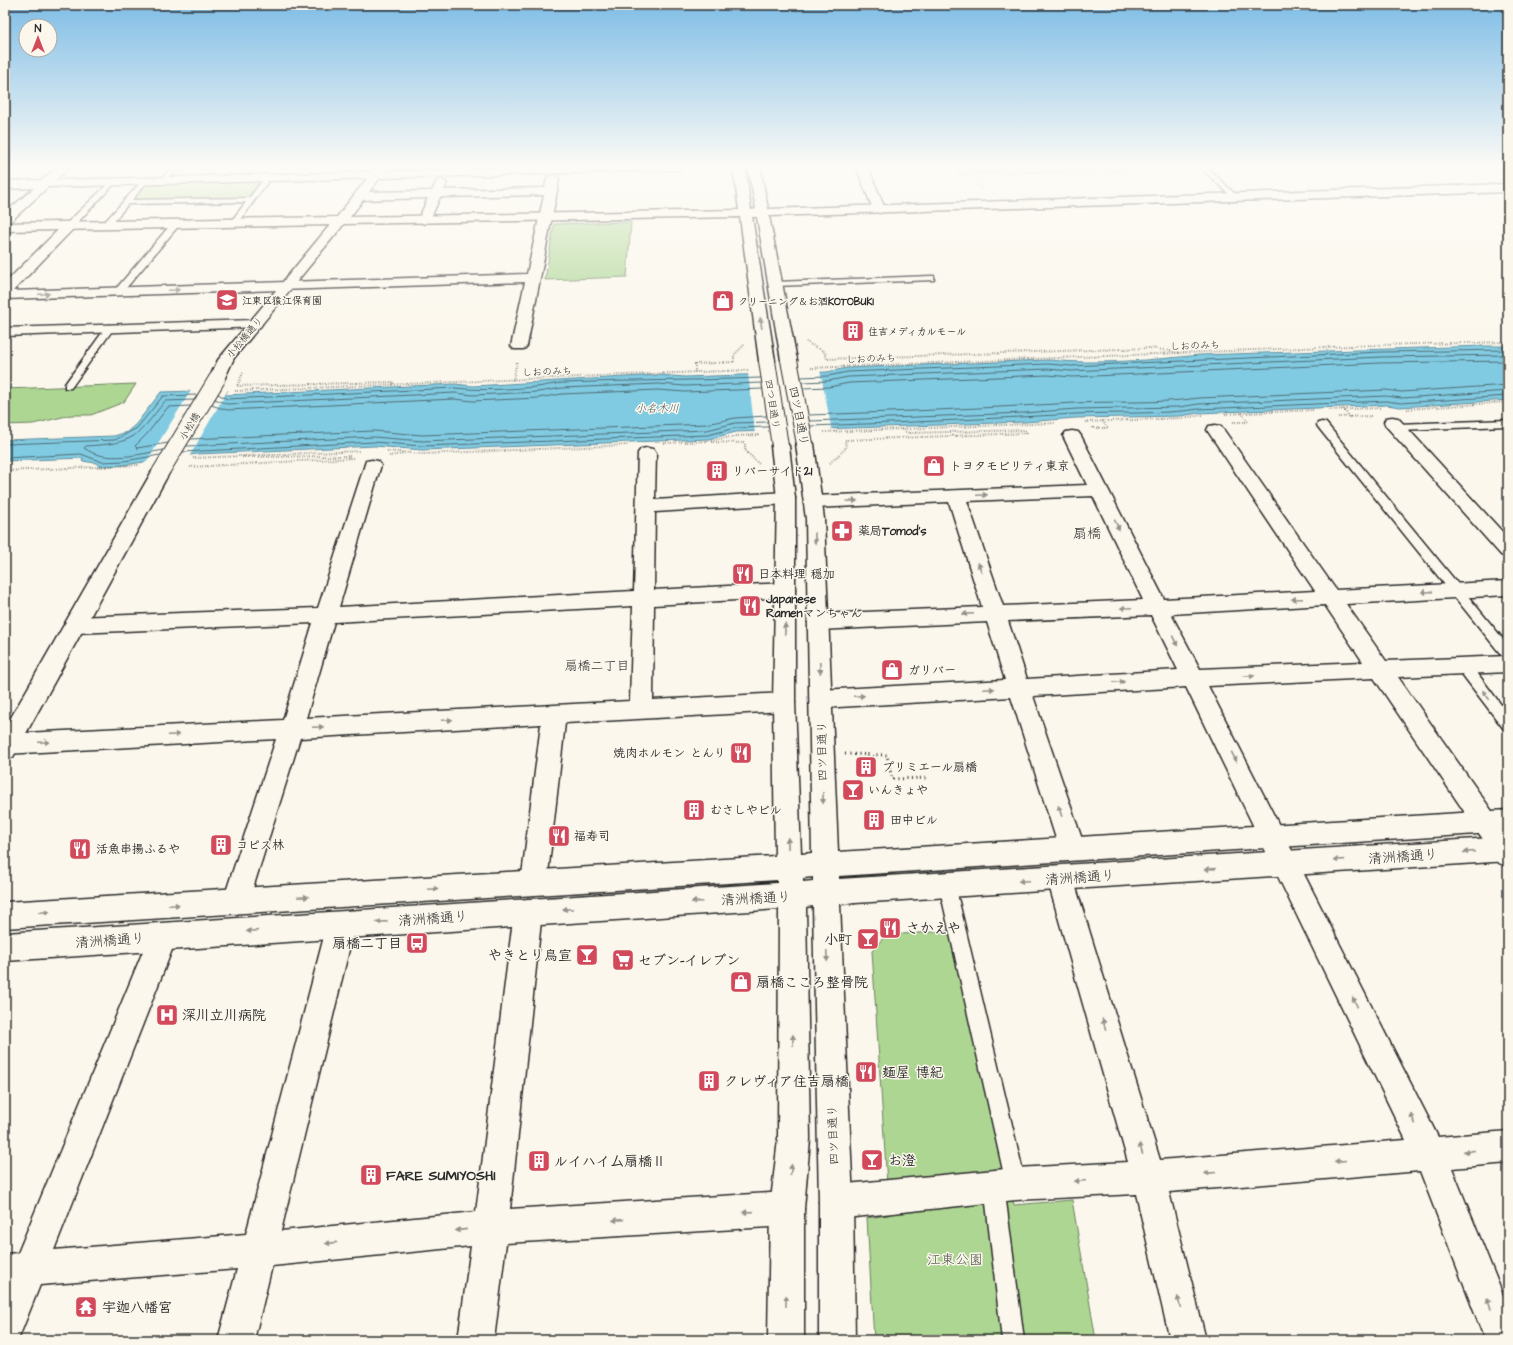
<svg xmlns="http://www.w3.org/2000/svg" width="1513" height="1345" font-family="'Architects Daughter','Klee One',sans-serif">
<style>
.green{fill:#add693;stroke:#6c805f}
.water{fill:#81cbe2;stroke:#5f8b99}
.pier{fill:#fbf7ec}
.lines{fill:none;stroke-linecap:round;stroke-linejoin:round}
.shore{stroke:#4d6b74;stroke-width:1}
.lane-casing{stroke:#2b2b2b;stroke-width:3}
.street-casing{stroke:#2b2b2b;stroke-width:3}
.secondary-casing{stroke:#2b2b2b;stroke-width:3}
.path-far2{stroke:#2b2b2b;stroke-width:1.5;stroke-dasharray:0.5 1.5;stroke-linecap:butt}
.path-far1{stroke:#2b2b2b;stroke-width:2;stroke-dasharray:0.5 2;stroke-linecap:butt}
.path{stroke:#2b2b2b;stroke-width:3;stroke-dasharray:1 3.5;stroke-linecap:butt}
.lane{fill:#fbf7ec;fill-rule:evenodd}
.street{fill:#fbf7ec;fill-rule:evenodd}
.secondary{fill:#fbf7ec;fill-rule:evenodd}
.secondary-bridge-casing{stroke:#2b2b2b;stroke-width:18;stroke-linecap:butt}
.secondary-bridge{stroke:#fbf7ec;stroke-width:16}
.oneway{fill:#93918c}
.labels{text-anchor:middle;stroke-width:3;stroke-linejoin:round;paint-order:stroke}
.far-poi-label{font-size:10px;font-weight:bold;fill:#2b2b2b;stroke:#fbf7ec;text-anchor:start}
.far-street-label{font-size:10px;fill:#2b2b2b;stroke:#fbf7ec}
.far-water-label{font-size:11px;font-style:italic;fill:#455b62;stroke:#fbf7ec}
.street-label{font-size:12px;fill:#2b2b2b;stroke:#fbf7ec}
.poi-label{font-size:12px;font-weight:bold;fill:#2b2b2b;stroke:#fbf7ec;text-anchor:start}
.neighbourhood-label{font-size:13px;fill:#2b2b2b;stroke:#fbf7ec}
.quarter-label{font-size:14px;fill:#2b2b2b;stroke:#fbf7ec}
.near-street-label{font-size:14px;fill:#2b2b2b;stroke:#fbf7ec}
.near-poi-label{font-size:14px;font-weight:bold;fill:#2b2b2b;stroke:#fbf7ec;text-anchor:start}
.near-park-label{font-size:14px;fill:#4c5645;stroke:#fbf7ec}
</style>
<rect width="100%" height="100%" fill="#fbf7ec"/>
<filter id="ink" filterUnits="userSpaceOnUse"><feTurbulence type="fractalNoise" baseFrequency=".025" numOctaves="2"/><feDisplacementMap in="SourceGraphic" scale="8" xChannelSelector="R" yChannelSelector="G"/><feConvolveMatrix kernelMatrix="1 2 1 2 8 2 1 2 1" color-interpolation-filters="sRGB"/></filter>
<g filter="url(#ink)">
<path class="green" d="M955,167h238l2,2 -236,5z
M264,180l-15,19 -119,3 17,-19z
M631,222l-4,55 -82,3 9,-56z
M136,384l-12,18 -33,13h-20l-38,9 -28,1v-36z
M951,931l63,274 58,-5 24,140h-222l-7,-122 22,-3 -17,-264 14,-16z"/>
<path class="water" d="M1484,346h24v54l-108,7 -13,-2 -188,8 -19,3 -104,2 -51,4 -289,10 -27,7 -287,11 -47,-4 -178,8 -73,11 -24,1 -4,-3 -14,-2 1,-3 -78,3v-21l109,-4 13,-4 9,-8 25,-32 67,-2 -3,5 230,-11 18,2 186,-11 26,2 142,-5 20,-4 202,-8c47,5 103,0 151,-5z"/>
<path class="pier" d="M820,370l12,61 -77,3 -7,-61z
M229,388l-40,69 -44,7 47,-75z"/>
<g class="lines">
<path class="shore" d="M801,377l27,-1 19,-4 201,-8 23,2 310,-14 127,-2
M802,382l26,-1 20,-4 200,-8 23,2 310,-14 127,-2
M803,388l26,-1 20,-4 199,-8 24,2 308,-14 128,-2
M218,394l9,5 228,-11c27,3 55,1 82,-1 9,-1 18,-4 27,-4 66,-3 131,-2 197,-5
M215,399l12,5 228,-11 18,2 65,-3 24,-4 97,-4 26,2 76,-3
M211,405l16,5 227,-11 19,2 65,-3 24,-4 96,-4 27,2 77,-3
M809,415c89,-3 177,-7 266,-12 41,-2 83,1 124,-5l187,-8 15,2 107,-7
M810,421l214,-8 52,-4 103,-2 20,-3 187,-8 15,2 107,-7
M811,426c88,-3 176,-7 264,-12 41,-2 83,1 124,-5l187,-8 14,2 108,-7
M191,439l183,-8 48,4 285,-11 28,-6 31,-2
M168,443l-31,5 -2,-2 12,-12 21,-27 22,-1
M5,444l110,-4 22,-12 26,-32 34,-1
M187,446l187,-9 48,4 285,-11 28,-7 32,-1
M164,450c-25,4 -58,14 -80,-2l2,-2c49,-3 50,-8 79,-45l29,-1
M183,452l191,-10 48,4 286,-11 27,-7 33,-1
M5,458l76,-4 21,8 22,-1 36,-6"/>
<g class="lane-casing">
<path id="lane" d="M172,167h6l-13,14h-4v-2z
M1200,167h7l30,29v2h-4z
M268,175l3,2 -34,48 -7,-2 16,-21 -118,2 -20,24 -7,-2 42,-46 5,1 -16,19 117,-2 17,-22z
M111,181l5,1 -44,46h-6v-4z
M173,222l7,2 -59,70h-6v-4z
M931,276h3v4l-159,6 -4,-2 4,-2z
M110,325l4,3 -43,60h-6v-4l42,-58z
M1508,420v6l-111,4 -5,-3 5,-3z
M1322,422l4,1 182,222v14l-5,-2 -185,-230 -1,-2 1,-2z
M1464,661l5,1 39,52v16l-5,-2 -44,-58 -1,-4 1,-4z
M947,878l6,2 2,5 71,299 -3,7 -7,3 -7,-3 -3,-7 -67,-299 2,-5z
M994,1176l7,3 3,7 20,154h-22l-18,-154 3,-7z"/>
</g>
<g class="street-casing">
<path id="street" d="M58,167h12l-14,13 502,-13h125l-6,3 -629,17 -39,36 -4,1v-11l29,-25 -29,1v-8l37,-1z
M856,167h12l17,42 -2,3 -4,1 -6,-4z
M553,175l6,3 -2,13 -30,155 -3,3h-10l-3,-3 14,-64 -520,17v-16l60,-60h8l2,3 -2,3 -60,62 514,-17 17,-79 -104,2 -10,23 -6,4 -6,-4 10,-22 -67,2 -6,-4 6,-4 71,-1 5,-10 4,-2 6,4 -3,7 101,-2 2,-10z
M255,320l5,1 2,3 -2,3 -255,9v-8z
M1392,417l6,1 110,120v19l-7,-2 -115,-129 -2,-4 2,-4z
M1215,425l6,1 115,164 172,-9v14l-162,9 40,57 122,-5v16l-110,5 110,157v33l-9,-4 -125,-185 -166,8 230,451 70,-6v32l-56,5 56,140v32h-23l-65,-169 -251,21 37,148h-36l-34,-146 -120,6 -180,19 -12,-5 -5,-12 5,-12 12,-5 180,-17 112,-6 -81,-284 4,-9 9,-3 9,3 4,9 87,282 246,-20 -220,-453 -153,9 52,152 -4,8 -9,4 -9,-4 -4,-8 -48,-151 -190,11 -8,-3 -3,-6 3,-6 8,-3 184,-10 -18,-58 -169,8 -7,-3 -3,-5 3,-5 7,-3 164,-7 -33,-105 -136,6 -7,-2 -2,-4 2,-4 7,-2 274,-11 -24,-49 3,-4 6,-1 6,1 3,4 83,163 151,-8 -108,-161 2,-4zM1093,496l50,104 -140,6 -36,-105zM1325,605l38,57 -163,7 -29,-55zM1151,615l27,55 -151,9 -19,-58z
M647,448l6,1 3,4 -1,47 131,-8 6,2 3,4 -3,4 -6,2 -131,8 -1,78 131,-7 7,2 3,5 -3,5 -7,2 -131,8 -1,95 131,-7 8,3 3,6 -3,6 -8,3 -219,12 -18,160 -4,9 -9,3 -9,-3 -4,-9 20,-159 -241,14 -51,163 -4,9 -9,4 -9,-4 -4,-9 53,-162 -271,15v-20l278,-14 30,-97 -237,10 -7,-2 -3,-6 3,-6 7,-2 242,-9 48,-147 6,-1 6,1 3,4 -42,142 295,-16 4,-138 3,-4zM633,606l-3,95 -324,17 28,-96z
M528,899l10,4 4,9 -32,297 277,-17 12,5 5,12 -5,12 -12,5 -281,17 -12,97h-36l13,-94 -199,20 -18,74h-36l19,-71 -197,16 -22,55h-13v-86l13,-1 135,-326 10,-3 10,3 4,10 -123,313 192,-16 81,-309 4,-9 10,-4 10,4 4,9 -74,306 195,-19 38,-300 4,-9z"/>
</g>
<g class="secondary-casing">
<path id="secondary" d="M376,167h12l-38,50 389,-7 -6,-43h12l6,43 5,-1 -8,-42h12l8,42 740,-25v8l-739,24 28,144 -3,3h-10l-3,-3 -24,-143h-5l23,144 -3,3h-10l-3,-3 -19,-144 -396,7 -110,134 -11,24h-12l-2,-3 9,-19 112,-135 -325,6v-8l332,-6z
M805,439l6,1 3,4 10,75 14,333 670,-42v22l-669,44v3l669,-42v24l-668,43 13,298 2,138h-36v-138l-6,-296 -7,1 4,232 -6,70v131h-36l2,-131 8,-70 1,-230 -774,52v-28l772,-50v-3l-772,48v-26l770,-46 -2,-154 4,-204 -6,-52 3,-4 6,-1 6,1 3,4 6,52v204l6,152 11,-1 -6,-334 -10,-75 3,-4zM813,877v4l-10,1v-4z
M160,467l6,2 3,4 -156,284 -8,3v-32l146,-255 3,-4z"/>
</g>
<path class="path-far2" d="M978,183l3,6"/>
<path class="path-far1" d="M806,342l19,10 2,7 323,-11 28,4
M811,368l565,-23 132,-3
M695,372v-8l39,-2v-7l10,-10
M243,373l-6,13 157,-4 -1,3
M513,380l4,-19
M235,391l513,-21
M1343,409l7,8
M1407,409l101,-7
M1329,410l51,-2
M1242,413l6,9
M1225,414l89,-4
M1338,417l35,-1
M1085,422l96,-4 23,-3
M1233,422h15
M1092,428h15l-4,-7
M824,432l232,-9
M711,442l34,1v7l15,15
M664,443l44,-2 28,-5 23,-1
M387,451l35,3 207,-9
M389,456l15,-2
M242,457l108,-1 -1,2
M193,458l167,-7
M830,463l16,-15 -1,-8 182,-7 -2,-3 -116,3 -8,-3
M190,467l164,-9
M5,471l135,-6"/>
<path class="path" d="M845,754l42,1 5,24 37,-1"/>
<use href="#lane" class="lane"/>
<use href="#street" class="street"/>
<use href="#secondary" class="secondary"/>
<g class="secondary-bridge-casing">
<path id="secondary-bridge" d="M789,360l16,84
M767,361l13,85
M160,473l57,-94"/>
</g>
<use href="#secondary-bridge" class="secondary-bridge"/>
</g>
<defs><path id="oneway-solid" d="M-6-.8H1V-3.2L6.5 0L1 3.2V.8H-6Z"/></defs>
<g class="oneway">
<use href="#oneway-solid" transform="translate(174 290) rotate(-2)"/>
<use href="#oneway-solid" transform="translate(44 294) rotate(-2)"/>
<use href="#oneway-solid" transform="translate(761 323) rotate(-99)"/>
<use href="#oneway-solid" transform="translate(982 495) rotate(-3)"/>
<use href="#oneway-solid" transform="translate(852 501) rotate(-3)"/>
<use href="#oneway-solid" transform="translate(1117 525) rotate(64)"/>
<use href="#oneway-solid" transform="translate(815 538) rotate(88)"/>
<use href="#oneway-solid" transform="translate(980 568) rotate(-109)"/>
<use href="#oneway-solid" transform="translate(1427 592) rotate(177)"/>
<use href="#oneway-solid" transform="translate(1297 599) rotate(177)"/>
<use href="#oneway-solid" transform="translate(1126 608) rotate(178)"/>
<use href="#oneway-solid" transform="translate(968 614) rotate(177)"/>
<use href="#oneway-solid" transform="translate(785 629) rotate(-89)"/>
<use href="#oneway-solid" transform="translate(1175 641) rotate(64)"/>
<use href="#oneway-solid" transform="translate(820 668) rotate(88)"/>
<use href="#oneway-solid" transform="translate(1249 676) rotate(-3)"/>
<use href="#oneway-solid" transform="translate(1119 682) rotate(-3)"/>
<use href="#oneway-solid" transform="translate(989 689) rotate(-3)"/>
<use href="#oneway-solid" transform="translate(1486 695) rotate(-127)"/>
<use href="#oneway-solid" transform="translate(859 696) rotate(-3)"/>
<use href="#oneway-solid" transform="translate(447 720) rotate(-3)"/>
<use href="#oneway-solid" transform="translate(318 727) rotate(-3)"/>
<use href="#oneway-solid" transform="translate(174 735) rotate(-3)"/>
<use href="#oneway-solid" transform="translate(44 742) rotate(-3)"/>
<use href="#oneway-solid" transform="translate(1234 757) rotate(63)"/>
<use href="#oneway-solid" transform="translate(823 798) rotate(89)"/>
<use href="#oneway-solid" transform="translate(1060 811) rotate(-108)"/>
<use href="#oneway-solid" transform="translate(788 843) rotate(-91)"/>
<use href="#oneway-solid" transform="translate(1469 852) rotate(176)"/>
<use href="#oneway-solid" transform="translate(1339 860) rotate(176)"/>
<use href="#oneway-solid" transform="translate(1210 869) rotate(176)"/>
<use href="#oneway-solid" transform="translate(1024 881) rotate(177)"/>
<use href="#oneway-solid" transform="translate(433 889) rotate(-3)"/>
<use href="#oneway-solid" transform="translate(303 897) rotate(-3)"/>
<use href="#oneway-solid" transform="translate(697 902) rotate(177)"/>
<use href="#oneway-solid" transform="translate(174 905) rotate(-3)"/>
<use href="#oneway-solid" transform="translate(568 909) rotate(177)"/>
<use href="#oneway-solid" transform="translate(44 912) rotate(-3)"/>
<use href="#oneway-solid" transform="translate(382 922) rotate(176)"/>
<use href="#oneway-solid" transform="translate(252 931) rotate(176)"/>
<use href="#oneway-solid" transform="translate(827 956) rotate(88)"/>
<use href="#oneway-solid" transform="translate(1355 1002) rotate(-116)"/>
<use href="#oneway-solid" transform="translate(1104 1024) rotate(-107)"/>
<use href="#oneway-solid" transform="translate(793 1040) rotate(-90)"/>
<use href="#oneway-solid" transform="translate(1413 1119) rotate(-116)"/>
<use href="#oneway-solid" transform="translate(1141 1149) rotate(-107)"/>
<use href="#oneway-solid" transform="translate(1469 1151) rotate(175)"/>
<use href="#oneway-solid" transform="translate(1340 1161) rotate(175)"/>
<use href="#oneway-solid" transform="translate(791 1170) rotate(-83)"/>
<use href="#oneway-solid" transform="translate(1210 1173) rotate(175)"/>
<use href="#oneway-solid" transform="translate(1080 1181) rotate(177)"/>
<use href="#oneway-solid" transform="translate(748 1212) rotate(176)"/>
<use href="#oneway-solid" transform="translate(618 1220) rotate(176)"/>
<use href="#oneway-solid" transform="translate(461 1230) rotate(174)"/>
<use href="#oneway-solid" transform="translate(331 1243) rotate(174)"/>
<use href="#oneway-solid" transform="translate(786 1301) rotate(-90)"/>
<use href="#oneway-solid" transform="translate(1179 1302) rotate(-104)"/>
<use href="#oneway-solid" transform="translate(1489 1304) rotate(-111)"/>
</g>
</g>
<linearGradient id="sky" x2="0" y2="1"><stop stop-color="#7fbde6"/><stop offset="0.47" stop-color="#fdfbf6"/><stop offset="1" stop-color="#fdfbf6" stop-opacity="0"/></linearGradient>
<rect width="1513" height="355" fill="url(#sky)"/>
<defs>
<g id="school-square" transform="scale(1.15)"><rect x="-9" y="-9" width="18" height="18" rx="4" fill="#d1495b" stroke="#fbf7ec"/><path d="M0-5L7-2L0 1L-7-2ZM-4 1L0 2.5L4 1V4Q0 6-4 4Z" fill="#fff"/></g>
<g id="shop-square" transform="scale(1.15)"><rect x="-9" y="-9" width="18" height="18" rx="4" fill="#d1495b" stroke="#fbf7ec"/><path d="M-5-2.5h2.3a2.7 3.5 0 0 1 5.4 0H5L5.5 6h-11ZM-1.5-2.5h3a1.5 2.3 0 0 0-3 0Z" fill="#fff"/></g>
<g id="building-square" transform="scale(1.15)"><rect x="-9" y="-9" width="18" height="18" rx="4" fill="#d1495b" stroke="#fbf7ec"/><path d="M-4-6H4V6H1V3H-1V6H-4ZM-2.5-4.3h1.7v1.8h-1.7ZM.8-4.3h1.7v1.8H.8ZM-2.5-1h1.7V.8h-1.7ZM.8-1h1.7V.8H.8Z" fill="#fff"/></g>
<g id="pharmacy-square" transform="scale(1.15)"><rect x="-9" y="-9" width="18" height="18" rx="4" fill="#d1495b" stroke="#fbf7ec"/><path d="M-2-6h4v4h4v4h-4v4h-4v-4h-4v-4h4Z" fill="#fff"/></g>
<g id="restaurant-square" transform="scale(1.15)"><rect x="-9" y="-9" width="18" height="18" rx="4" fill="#d1495b" stroke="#fbf7ec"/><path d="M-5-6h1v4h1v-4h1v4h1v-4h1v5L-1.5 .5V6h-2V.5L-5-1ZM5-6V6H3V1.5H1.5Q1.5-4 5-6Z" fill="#fff"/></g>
<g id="bar-square" transform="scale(1.15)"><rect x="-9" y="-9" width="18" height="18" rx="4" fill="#d1495b" stroke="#fbf7ec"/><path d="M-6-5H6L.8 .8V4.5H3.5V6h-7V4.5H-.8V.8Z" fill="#fff"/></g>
<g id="bus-square" transform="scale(1.15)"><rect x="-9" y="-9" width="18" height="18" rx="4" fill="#d1495b" stroke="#fbf7ec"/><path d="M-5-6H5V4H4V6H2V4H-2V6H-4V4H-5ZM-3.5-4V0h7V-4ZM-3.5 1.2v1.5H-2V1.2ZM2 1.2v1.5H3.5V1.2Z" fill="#fff"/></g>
<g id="supermarket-square" transform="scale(1.15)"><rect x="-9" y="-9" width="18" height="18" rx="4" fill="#d1495b" stroke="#fbf7ec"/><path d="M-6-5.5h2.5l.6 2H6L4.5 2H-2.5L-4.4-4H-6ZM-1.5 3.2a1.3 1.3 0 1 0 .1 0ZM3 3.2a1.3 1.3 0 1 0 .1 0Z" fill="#fff"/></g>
<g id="hospital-square" transform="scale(1.15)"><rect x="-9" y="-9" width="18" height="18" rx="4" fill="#d1495b" stroke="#fbf7ec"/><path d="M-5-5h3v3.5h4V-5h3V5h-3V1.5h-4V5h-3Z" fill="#fff"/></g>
<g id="temple-square" transform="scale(1.15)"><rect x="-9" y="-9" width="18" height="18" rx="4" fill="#d1495b" stroke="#fbf7ec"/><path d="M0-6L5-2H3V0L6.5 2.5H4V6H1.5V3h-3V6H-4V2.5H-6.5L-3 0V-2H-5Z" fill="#fff"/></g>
</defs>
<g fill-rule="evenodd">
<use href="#school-square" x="227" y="300"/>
<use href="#shop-square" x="723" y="301"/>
<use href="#building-square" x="853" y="331"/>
<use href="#shop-square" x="934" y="466"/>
<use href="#building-square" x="717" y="471"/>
<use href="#pharmacy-square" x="842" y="531"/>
<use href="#restaurant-square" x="743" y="574"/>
<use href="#restaurant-square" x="750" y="606"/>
<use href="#shop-square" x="892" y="670"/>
<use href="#restaurant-square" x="741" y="753"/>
<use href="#building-square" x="866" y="767"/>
<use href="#bar-square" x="853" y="790"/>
<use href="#building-square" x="694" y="810"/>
<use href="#building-square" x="874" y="820"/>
<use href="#restaurant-square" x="559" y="836"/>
<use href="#building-square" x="221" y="845"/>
<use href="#restaurant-square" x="80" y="849"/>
<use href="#restaurant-square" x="890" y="928"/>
<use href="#bar-square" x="868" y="939"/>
<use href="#bus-square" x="417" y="943"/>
<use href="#bar-square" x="587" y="955"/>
<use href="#supermarket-square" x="623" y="960"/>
<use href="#shop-square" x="741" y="982"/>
<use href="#hospital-square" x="167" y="1015"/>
<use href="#restaurant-square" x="866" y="1072"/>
<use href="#building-square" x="709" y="1081"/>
<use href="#bar-square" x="872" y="1160"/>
<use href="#building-square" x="539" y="1161"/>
<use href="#building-square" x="371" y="1175"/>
<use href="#temple-square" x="86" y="1307"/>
</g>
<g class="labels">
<g class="far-poi-label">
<text x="242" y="304">江東区猿江保育園</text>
<text x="738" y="305">クリーニング＆お酒KOTOBUKI</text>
<text x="868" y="335">住吉メディカルモール</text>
</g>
<g class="far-street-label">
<text transform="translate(244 337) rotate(-50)" y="4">小松橋通り</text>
<text transform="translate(1195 345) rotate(-2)" y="4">しおのみち</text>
<text transform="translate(871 358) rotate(-2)" y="4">しおのみち</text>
<text transform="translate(547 371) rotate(-2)" y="4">しおのみち</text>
<text transform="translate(773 404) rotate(81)" y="4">四つ目通り</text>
<text transform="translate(189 426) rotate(-59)" y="4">小松橋</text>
</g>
<g class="far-water-label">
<text x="657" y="412">小名木川</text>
</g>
<g class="street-label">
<text transform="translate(799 416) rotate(79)" y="4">四ツ目通り</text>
<text transform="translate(822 751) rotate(-91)" y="4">四ツ目通り</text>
<text transform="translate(833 1135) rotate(-92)" y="4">四ツ目通り</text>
</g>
<g class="poi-label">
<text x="950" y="470">トヨタモビリティ東京</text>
<text x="732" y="475">リバーサイド21</text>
<text x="858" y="535">薬局Tomod's</text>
<text x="758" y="578">日本料理 穏加</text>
<text x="766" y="603">Japanese<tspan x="766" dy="14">Ramenマンちゃん</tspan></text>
<text x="908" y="674">ガリバー</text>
<text x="726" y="757" text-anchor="end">焼肉ホルモン とんり</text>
<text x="882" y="771">プリミエール扇橋</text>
<text x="868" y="794">いんきょや</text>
<text x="710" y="814">むさしやビル</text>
<text x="890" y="824">田中ビル</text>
<text x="574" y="840">福寿司</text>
<text x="236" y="849">コピス林</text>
<text x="96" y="853">活魚串揚ふるや</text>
</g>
<g class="neighbourhood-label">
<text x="597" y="670">扇橋二丁目</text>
</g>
<g class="quarter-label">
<text x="1087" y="538">扇橋</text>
</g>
<g class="near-street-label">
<text transform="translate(1403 856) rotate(-4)" y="5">清洲橋通り</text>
<text transform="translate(1080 877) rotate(-4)" y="5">清洲橋通り</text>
<text transform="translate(756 898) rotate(-3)" y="5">清洲橋通り</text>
<text transform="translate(433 918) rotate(-4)" y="5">清洲橋通り</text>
<text transform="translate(110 940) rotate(-4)" y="5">清洲橋通り</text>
</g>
<g class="near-poi-label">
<text x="906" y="933">さかえや</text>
<text x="852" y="944" text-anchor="end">小町</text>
<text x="402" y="948" text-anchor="end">扇橋二丁目</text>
<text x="572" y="960" text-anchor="end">やきとり鳥宣</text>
<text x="638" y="965">セブン-イレブン</text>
<text x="756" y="987">扇橋こころ整骨院</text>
<text x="182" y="1020">深川立川病院</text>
<text x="882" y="1077">麺屋 博紀</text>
<text x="724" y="1086">クレヴィア住吉扇橋</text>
<text x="888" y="1165">お澄</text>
<text x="554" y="1166">ルイハイ厶扇橋Ⅱ</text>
<text x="386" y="1180">FARE SUMIYOSHI</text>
<text x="102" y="1312">宇迦八幡宮</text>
</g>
<g class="near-park-label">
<text x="955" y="1264">江東公園</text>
</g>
</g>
<rect width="1513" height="1345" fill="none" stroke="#fbf7ec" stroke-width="20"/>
<rect x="10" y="10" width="1493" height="1325" fill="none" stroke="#2b2b2b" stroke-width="1.5" filter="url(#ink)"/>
<g transform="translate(38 38)"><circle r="19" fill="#fbf7ec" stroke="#a8a59f"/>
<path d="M0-3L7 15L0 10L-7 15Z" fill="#d1495b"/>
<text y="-6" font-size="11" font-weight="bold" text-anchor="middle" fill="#2b2b2b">N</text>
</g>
</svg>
